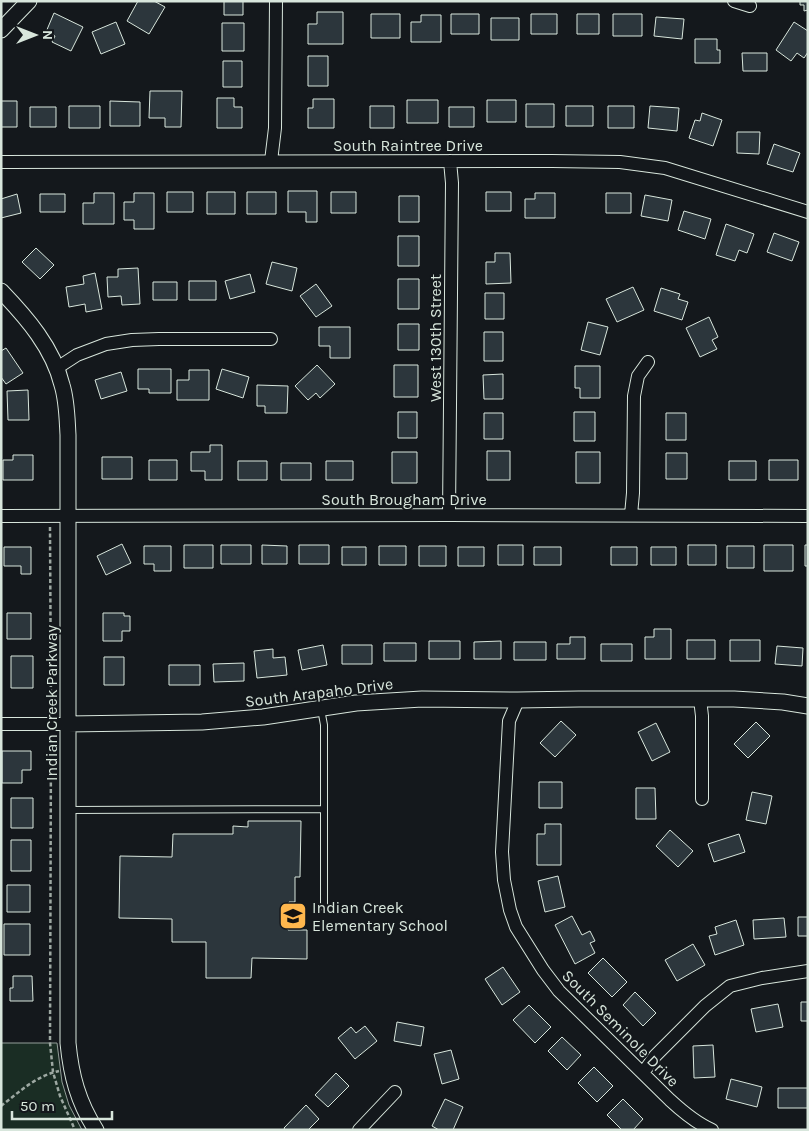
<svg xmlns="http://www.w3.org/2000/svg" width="809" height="1131" font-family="Karla,sans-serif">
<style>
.green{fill:#1a2d24;stroke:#939e99}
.building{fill:#2c363c;stroke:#d8e6dc}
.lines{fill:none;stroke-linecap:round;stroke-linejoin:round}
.service-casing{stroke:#d8e6dc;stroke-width:8}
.minor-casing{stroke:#d8e6dc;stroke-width:14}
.tertiary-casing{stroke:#d8e6dc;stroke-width:17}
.path{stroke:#9da8a2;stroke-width:2.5;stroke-dasharray:4 2.5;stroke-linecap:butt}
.service{stroke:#14181c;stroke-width:6}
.minor{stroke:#14181c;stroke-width:12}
.tertiary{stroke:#14181c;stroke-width:15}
.labels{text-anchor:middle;stroke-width:4;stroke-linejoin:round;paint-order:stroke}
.street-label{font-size:16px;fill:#d8e6dc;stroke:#14181c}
.poi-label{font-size:16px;fill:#d8e6dc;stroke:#14181c;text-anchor:start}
</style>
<rect width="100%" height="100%" fill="#14181c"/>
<path class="green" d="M1,1043h56l5,39 7,23 13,25h-81z"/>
<path class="building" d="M138,1h16l11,6 -16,27 -22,-13z
M224,1h19v14h-19z
M800,1h8v9l-4,1v-6h-4z
M317,12h26v32h-35v-20h9z
M54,13l29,14 -12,24 -19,-9 3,-6 -9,-4z
M371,14h29v24h-29z
M451,14h28v20h-28z
M531,14h26v20h-26z
M577,14h22v20h-22z
M613,14h29v22h-29z
M421,15h20v27h-30v-20h10z
M656,17l28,2 -2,20 -28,-3z
M491,18h28v22h-28z
M116,22l9,22 -24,10 -9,-22z
M794,22l14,9v21l-4,6 -7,-5 -6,8 -15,-11z
M222,23h22v28h-22z
M695,39h22v11h3v13h-25z
M742,53h25v18h-24z
M308,56h20v30h-20z
M223,61h19v26h-19z
M150,91h32l-1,36h-16v-9h-16z
M217,98h17v9h8v21h-25z
M313,99h21v29h-26v-20h5z
M407,100h31v23h-31z
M487,100h29v22h-29z
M1,101h16v26h-16z
M110,101l30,1v24h-30z
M526,104h28v23h-28z
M69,106h31v22h-31z
M370,106h24v22h-24z
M566,106h27v20h-27z
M608,106h26v22h-26z
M650,106l29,2 -2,23 -29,-3z
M30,107h26v20h-26z
M449,107h25v20h-25z
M702,113l20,7 -9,26 -24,-8 6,-18 5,1z
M737,132h23l-1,22 -22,-1z
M774,144l26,9 -7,19 -26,-8z
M288,191h29v31h-11v-10h-18z
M167,192h26v20h-26z
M207,192h28v22h-28z
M247,192h29v22h-29z
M331,192h25v21h-25z
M486,192h25v19h-25z
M94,193h20v31h-31v-21h11z
M134,193h20v36h-20v-9h-10v-18h10z
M535,193h20v25h-30v-19h10z
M606,193h25v20h-25z
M17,194l4,19 -20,5v-19z
M40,194h25v18h-25z
M645,195l27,5 -4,21 -27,-5z
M399,196h20v26h-20z
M684,211l27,8 -6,20 -27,-9z
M726,224l28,10 -7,19 -8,-3 -4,11 -19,-6z
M774,233l25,9 -7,19 -25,-9z
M398,236h21v30h-21z
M36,248l18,17 -14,14 -18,-17z
M495,253h15l1,30 -25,1v-22h9z
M272,262l25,6 -5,23 -26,-7z
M138,268l2,36 -18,1 -1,-9 -13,1 -1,-20h11v-8z
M95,273l7,36 -16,3 -1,-8 -16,3 -3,-20 18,-3 -1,-8z
M250,274l5,18 -25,7 -5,-18z
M398,279h21v30h-21z
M189,281h27v19h-27z
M153,282h24v18h-24z
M316,284l16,22 -16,11 -16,-21z
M633,287l11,23 -27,12 -11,-23z
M661,288l19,6 -2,5 10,3 -6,18 -28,-9z
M485,293h19v26h-19z
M709,317l9,20 -6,3 5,9 -17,8 -14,-29z
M588,322l20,5 -8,28 -19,-5z
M398,324h21v26h-21z
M319,327h31v31h-20v-12h-11z
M484,332h19v29h-19z
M6,348l17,25 -17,11 -5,-7v-26z
M317,365l18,19 -15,14 -4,-5 -8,7 -13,-14z
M394,365h24v32h-24z
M575,366h25v32h-20v-10h-5z
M138,369h33v24h-22v-4h-11z
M222,369l27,8 -6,21 -27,-9z
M189,370h20v30h-32v-20h12z
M121,372l6,19 -26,8 -6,-19z
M503,374v25h-19l-1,-24z
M257,385l31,1 -1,27h-22v-7h-8z
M28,390l1,30h-21l-1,-29z
M398,412h19v26h-19z
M574,412h21v29h-21z
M484,413h19v26h-19z
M666,413h20v27h-20z
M210,445h12v35h-17v-9h-14v-19h19z
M487,451h23v29h-23z
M392,452h25v31h-25z
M576,452h24v31h-24z
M666,453h21v26h-21z
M13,455h20v25h-30v-20h10z
M102,457h30v22h-30z
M149,460h28v20h-28z
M769,460h29v20h-29z
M238,461h29v19h-29z
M326,461h27v19h-27z
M729,461h27v19h-27z
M281,463h30v17h-30z
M122,544l9,19 -25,12 -9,-19z
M184,545h29v23h-29z
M221,545h30v19h-30z
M262,545l25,1v18h-25z
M299,545h30v19h-30z
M498,545h25v20h-25z
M688,545h28v20h-28z
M764,545h29v26h-29z
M805,545h3v21h-3z
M144,546h27v25h-17v-7h-10z
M379,546h27v19h-27z
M419,546h27v20h-27z
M727,546h27v22h-27z
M4,547h27v27h-10v-8h-17z
M342,547h24v18h-24z
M458,547h26v19h-26z
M534,547h27v18h-27z
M611,547h26v18h-26z
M651,547h25v18h-25z
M7,613h24v26h-24z
M103,613h21v3h6v15h-8v10h-19z
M654,629h17v30h-26v-22h9z
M570,637h15v22h-28v-15h13z
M687,640h28v19h-28z
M730,640h30v21h-30z
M429,641h31v18h-31z
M501,641v18h-27v-17z
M514,642h32v18h-32z
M384,643h32v18h-32z
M601,644h31v17h-31z
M323,645l4,20 -25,5 -4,-20z
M342,645h30v19h-30z
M777,646l26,2 -1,18 -27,-2z
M273,649v9l12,-1 2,18 -30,3 -3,-27z
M11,656h22v32h-22z
M104,657h20v28h-20z
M244,663v18l-30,1 -1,-18z
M169,665h31v20h-31z
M561,721l15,14 -21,22 -15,-14z
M756,722l14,14 -22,22 -14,-14z
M656,723l14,29 -18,9 -14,-29z
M2,751h29v19h-9v13h-20z
M539,782h23v26h-23z
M636,788h19l1,31h-20z
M752,792l20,4 -6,28 -20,-4z
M11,798h22v30h-22z
M248,821h53l-1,56h-5v25h-6l-1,28h19v29l-55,-1 -1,20h-45v-36h-34v-23l-53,-1 1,-62 52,1 1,-23h60v-8l15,1z
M545,824h16v41h-24v-31h8z
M670,830l23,21 -15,16 -22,-21z
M739,834l6,18 -31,10 -6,-18z
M11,840h20v31h-20z
M558,876l7,31 -20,5 -7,-31z
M7,885h23v27h-23z
M572,916l10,19 8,-4 5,10 -5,2 5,10 -20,11 -20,-39z
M798,917h10v19h-10z
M784,918l2,19 -32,2 -1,-19z
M736,920l8,25 -29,10 -6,-19 8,-2 -2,-7z
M4,924h26v31h-26z
M693,944l12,21 -28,16 -12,-21z
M603,958l24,24 -15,15 -24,-24z
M503,967l17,25 -18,13 -17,-26z
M13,976h19l1,25h-23v-13h3z
M635,992l21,21 -13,13 -20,-21z
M801,1002h7v19h-7z
M778,1004l5,23 -27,5 -5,-23z
M529,1005l22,22 -16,16 -22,-23z
M397,1022l27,5 -3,19 -27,-5z
M365,1026l12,15 -22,18 -17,-21 13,-11 5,6z
M562,1037l19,18 -14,15 -19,-19z
M713,1045l2,32 -21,1 -1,-32z
M451,1050l8,29 -17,5 -8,-30z
M594,1067l19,19 -16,16 -19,-19z
M336,1073l13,13 -21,21 -13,-12z
M731,1079l31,8 -5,20 -31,-8z
M778,1088h30v20h-30z
M445,1099l18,8 -10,23h-14l-7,-4z
M623,1099l20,20 -10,11h-11l-15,-15z
M306,1105l13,14 -11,11h-23l-1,-2z"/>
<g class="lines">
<g class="service-casing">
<path id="service" d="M321,709l3,16v182
M68,810l256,-1"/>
</g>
<g class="minor-casing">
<path id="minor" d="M734,1l16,5
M271,161l4,-33 1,-127
M1,162l551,-1 68,1 45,6 143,44
M57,368l20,-13 29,-11 26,-4 27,-1h112
M449,515l3,-332 -2,-22
M631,515l2,-22 1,-97 4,-20 10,-14
M1,516l448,-1 359,1
M700,699l2,17v83
M518,700l-9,21 -7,131 2,28 6,30 6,17 27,43 16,21 111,109c13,12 26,23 42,30
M1,724h67
M643,1073l12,-17 50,-50 25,-20 32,-8 46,-7
M359,1130l36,-38"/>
</g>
<g class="tertiary-casing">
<path id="tertiary" d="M1,30l28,-29
M1,291c26,27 52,57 61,94 5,16 5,33 6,50v608c3,32 10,59 28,87
M68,724l134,-2 61,-5 93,-14 66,-4 96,1 61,-1h155l49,3 25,4"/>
</g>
<path class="path" d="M50,527l1,185
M51,737l-1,306 3,29 7,24 15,34
M1,1106c18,-14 35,-30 58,-35"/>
<use href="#service" class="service"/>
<use href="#minor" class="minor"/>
<use href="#tertiary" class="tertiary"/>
</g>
<defs>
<g id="school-square" transform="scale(1.4375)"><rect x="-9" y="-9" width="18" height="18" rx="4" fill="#ffb74d" stroke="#14181c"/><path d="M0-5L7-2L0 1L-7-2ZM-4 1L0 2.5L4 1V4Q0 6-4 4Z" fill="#111"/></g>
</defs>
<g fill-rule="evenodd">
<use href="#school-square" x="293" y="916"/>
</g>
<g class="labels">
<g class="street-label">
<text x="408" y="151">South Raintree Drive</text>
<text transform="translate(435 338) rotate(-90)" y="6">West 130th Street</text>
<text x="404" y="505">South Brougham Drive</text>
<text transform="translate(319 692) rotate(-7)" y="6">South Arapaho Drive</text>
<text transform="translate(51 703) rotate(-90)" y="6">Indian Creek Parkway</text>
<text transform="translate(621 1028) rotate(45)" y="6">South Seminole Drive</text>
</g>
<g class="poi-label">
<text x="312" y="913">Indian Creek<tspan x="312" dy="18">Elementary School</tspan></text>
</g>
</g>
<rect width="809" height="1131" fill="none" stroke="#d8e6dc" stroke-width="5"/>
<g transform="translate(35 35) rotate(90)" stroke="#14181c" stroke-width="4" paint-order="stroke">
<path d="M0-4L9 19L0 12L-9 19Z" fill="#d8e6dc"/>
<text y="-8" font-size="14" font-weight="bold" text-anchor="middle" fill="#d8e6dc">N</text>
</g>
<path d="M12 1111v8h100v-8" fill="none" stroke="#d8e6dc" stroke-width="2.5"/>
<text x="20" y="1111" font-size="15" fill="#d8e6dc" stroke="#14181c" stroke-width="4" paint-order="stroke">50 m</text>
</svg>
